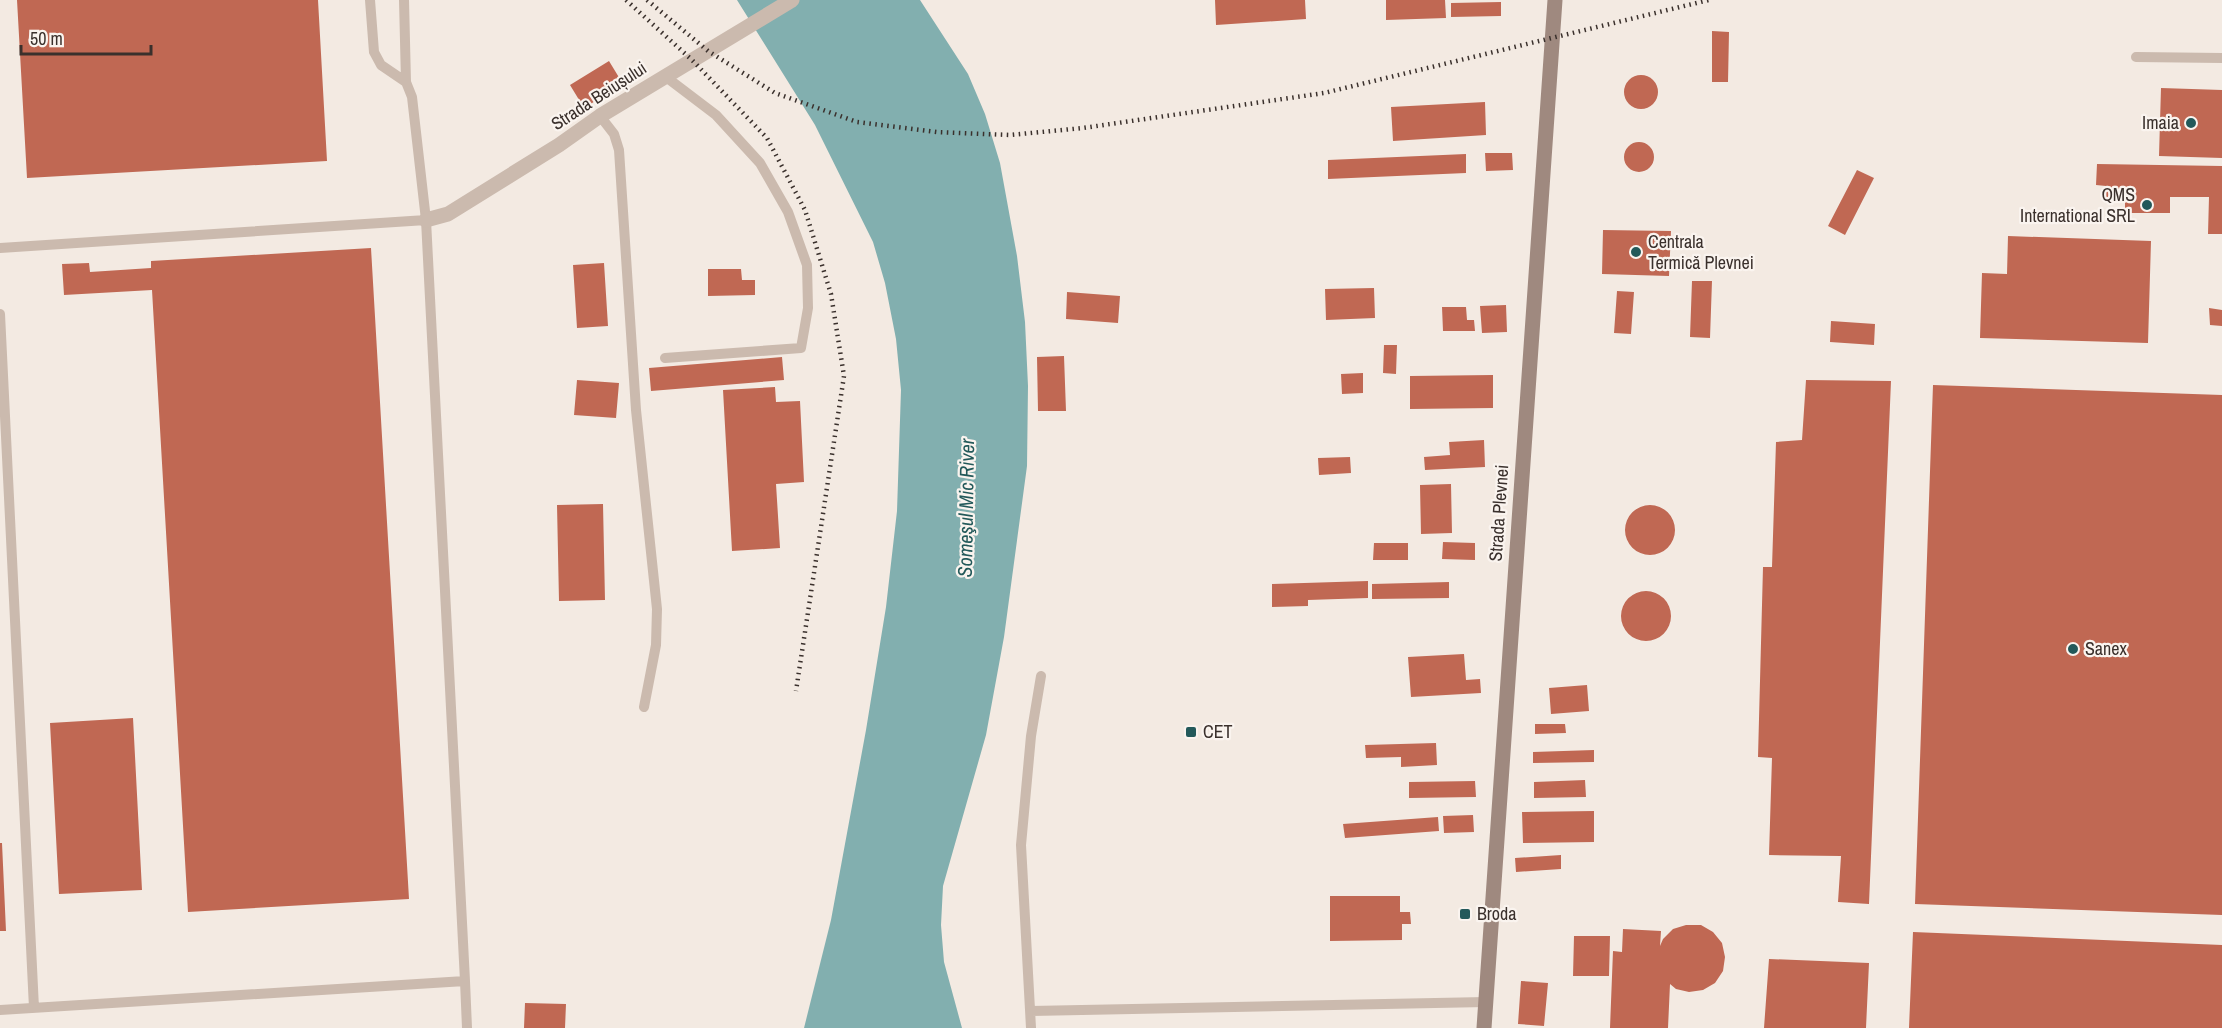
<svg xmlns="http://www.w3.org/2000/svg" width="2222" height="1028" font-family="'Archivo Narrow',sans-serif">
<style>
.water{fill:#82afaf}
.building{fill:#c06853}
.lines{fill:none;stroke-linecap:round;stroke-linejoin:round}
.service{stroke:#cbbaae;stroke-width:10}
.minor{stroke:#cbbaae;stroke-width:15}
.secondary{stroke:#9f897f;stroke-width:15}
.rail{stroke:#3a302c;stroke-width:4.5;stroke-dasharray:1.5 4.5;stroke-linecap:butt}
.poi-dot{fill:#23595a;stroke:#faf4ef;stroke-width:2}
.labels{text-anchor:middle;stroke-width:4.5;stroke-linejoin:round;paint-order:stroke}
.street-label{font-size:18px;fill:#3a302c;stroke:#faf4ef}
.poi-label{font-size:18px;fill:#3a302c;stroke:#faf4ef;text-anchor:start}
.water-label{font-size:20px;font-style:italic;fill:#23595a;stroke:#faf4ef}
</style>
<rect width="100%" height="100%" fill="#f3eae2"/>
<path class="water" d="M737,0h183l48,74 17,40 15,49 17,93 8,66 3,64 -1,80 -23,171 -18,98 -43,151 -2,39 3,37 18,66h-158l27,-108 35,-190 20,-123 11,-96 4,-121 -5,-51 -11,-56 -12,-41 -58,-117z"/>
<path class="building" d="M17,0h301l9,161 -300,17z
M1215,0h90l1,19 -90,6z
M1386,0h59l1,18 -60,2z
M1501,2v14l-50,1v-14z
M1712,31l17,1 -1,50h-16z
M609,61l14,23 -39,24 -14,-23z
M1624 92a17 17 0 1 1 34 0a17 17 0 1 1-34 0Z
M2161,88l61,2v68l-63,-2z
M1485,102l1,33 -93,6 -2,-34z
M1624 157a15 15 0 1 1 30 0a15 15 0 1 1-30 0Z
M1485,153h27l1,17 -27,1z
M1466,154v19l-138,6v-19z
M2097,164l125,2v68h-14l1,-37h-39v16h-45v-15l-20,-1 1,-11 -10,-1z
M1857,170l17,8 -29,57 -17,-9z
M1603,230l68,1 -2,45 -67,-2z
M2008,236l143,5 -3,102 -168,-5 2,-65 25,1z
M371,248l38,651 -221,13 -36,-622 -88,5 -2,-31 27,-1 1,9 61,-4v-7z
M604,263l4,63 -31,2 -4,-63z
M708,269h33l1,11h13v15l-47,1z
M1692,281h20l-2,57 -20,-1z
M1374,288l1,30 -49,2 -1,-31z
M1617,291l17,1 -3,42 -17,-1z
M1067,292l53,4 -2,27 -52,-4z
M1506,305l1,27 -25,1 -2,-27z
M1442,307h24l1,13h7l1,11h-32z
M2209,308l13,2v16l-12,-1z
M1831,321l44,3 -1,21 -44,-3z
M1384,345h13l-1,29 -13,-1z
M1064,356l2,55h-28l-1,-54z
M782,357l2,23 -133,11 -2,-23z
M1363,373v20l-21,1 -1,-20z
M1493,375v33l-83,1v-33z
M577,380l42,3 -3,35 -42,-3z
M1806,380l85,1 -22,523 -31,-2 3,-46 -72,-1 3,-97 -14,-1 5,-190h9l4,-125 26,-2z
M1933,385l289,10v520l-307,-11z
M775,387l1,15 24,-1 4,81 -28,2 4,64 -48,3 -9,-161z
M1484,440l1,27 -60,3 -1,-13 26,-2 -1,-13z
M1350,457l1,16 -32,2 -1,-17z
M1451,484l1,49 -31,1 -1,-49z
M603,504l2,96 -46,1 -2,-96z
M1625 530a25 25 0 1 1 50 0a25 25 0 1 1-50 0Z
M1443,542l32,1v17l-33,-1z
M1374,543h34v17h-35z
M1368,581v17l-60,2v6l-36,1v-23z
M1449,582v16l-77,1v-15z
M1621 616a25 25 0 1 1 50 0a25 25 0 1 1-50 0Z
M1464,654l2,26 14,-1 1,14 -70,4 -3,-40z
M1587,685l2,26 -38,3 -2,-26z
M133,718l9,172 -83,4 -9,-171z
M1535,724h30l1,9 -31,1z
M1436,743l1,22 -36,2v-10l-35,1 -1,-13z
M1594,750v12l-61,1v-11z
M1585,780l1,17 -52,1v-16z
M1475,781l1,16 -67,1v-16z
M1594,811v31l-71,1 -1,-31z
M1473,815l1,17 -30,1 -1,-17z
M1438,817l1,14 -94,7 -2,-14z
M0,843h2l4,88h-6z
M1561,855v14l-45,3 -1,-14z
M1330,896h70v16h10l1,12h-9v16l-72,1z
M1686,925h15l12,7 9,11 3,14 -2,14 -8,12 -12,7 -14,2 -13,-3 -6,-5 -2,44h-58l3,-77 9,1 1,-23 38,2 -1,15 3,-7 10,-10z
M1913,932l309,13v83h-313z
M1574,936h36l-1,40h-36z
M1769,959l100,4 -3,65h-102z
M1521,981l27,2 -4,43 -26,-2z
M525,1003l41,1 -1,24h-41z"/>
<g class="lines">
<path class="service" d="M404,0l2,82
M2136,57l86,1
M600,116l14,18 5,16 17,260 21,199 -1,36 -12,62
M0,248l426,-28
M0,314l34,694
M665,358l136,-10 7,-40 -1,-43 -19,-53 -28,-49 -44,-48 -50,-38
M465,981l2,47
M0,1010l465,-29 -39,-761 -14,-123 -6,-15 -25,-17 -7,-13 -4,-52
M1031,1011l455,-9
M1031,1028l-10,-183 10,-109 10,-60"/>
<path class="minor" d="M426,220l22,-6 111,-69 41,-29 192,-116"/>
<path class="secondary" d="M1484,1028l71,-1028"/>
<path class="rail" d="M626,0l66,60 75,78 38,72 26,84 13,82 -48,315
M647,0l61,51 67,42 82,29 80,10 73,3 73,-7 241,-35 385,-93"/>
</g>
<g class="poi-dot">
<circle cx="2191" cy="123" r="6"/>
<circle cx="2147" cy="205" r="6"/>
<circle cx="1636" cy="252" r="6"/>
<circle cx="2073" cy="649" r="6"/>
<rect x="1185" y="726" width="12" height="12" rx="3"/>
<rect x="1459" y="908" width="12" height="12" rx="3"/>
</g>
<g class="labels">
<g class="street-label">
<text transform="translate(599 96) rotate(-33)" y="6">Strada Beiușului</text>
<text transform="translate(1499 513) rotate(-86)" y="6">Strada Plevnei</text>
</g>
<g class="poi-label">
<text x="2179" y="129" text-anchor="end">Imaia</text>
<text x="2135" y="201" text-anchor="end">QMS<tspan x="2135" dy="21">International SRL</tspan></text>
<text x="1648" y="248">Centrala<tspan x="1648" dy="21">Termică Plevnei</tspan></text>
<text x="2085" y="655">Sanex</text>
<text x="1203" y="738">CET</text>
<text x="1477" y="920">Broda</text>
</g>
<g class="water-label">
<text transform="translate(966 508) rotate(-89)" y="7">Someşul Mic River</text>
</g>
</g>
<path d="M21 45v9h130v-9" fill="none" stroke="#3a302c" stroke-width="3"/>
<text x="30" y="45" font-size="18" fill="#3a302c" stroke="#faf4ef" stroke-width="4.5" paint-order="stroke">50 m</text>
</svg>
